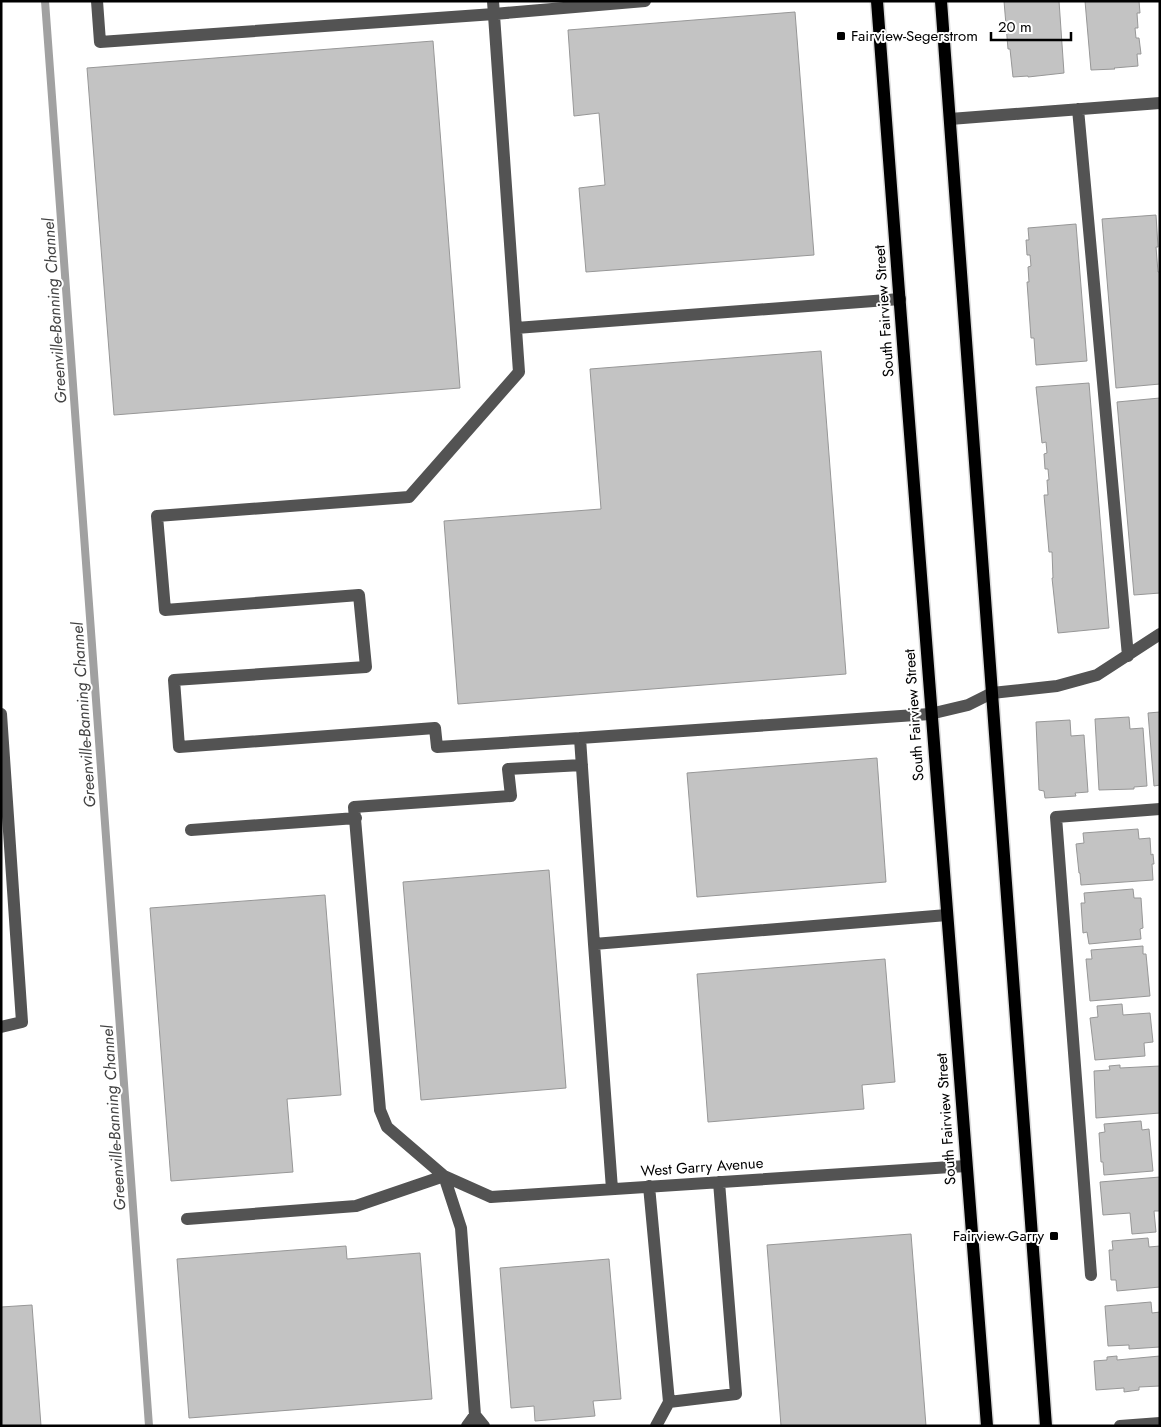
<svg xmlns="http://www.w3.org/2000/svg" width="1161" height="1427" font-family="Jost,sans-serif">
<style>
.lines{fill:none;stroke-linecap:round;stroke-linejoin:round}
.stream{stroke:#a1a1a1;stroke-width:8}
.building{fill:#c3c3c3;stroke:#979797}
.major-casing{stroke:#dbdbdb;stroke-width:15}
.minor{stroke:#535353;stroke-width:12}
.major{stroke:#000;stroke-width:12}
.poi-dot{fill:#000;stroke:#fff;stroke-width:2}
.labels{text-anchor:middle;stroke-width:4;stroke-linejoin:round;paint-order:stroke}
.poi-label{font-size:15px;fill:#000;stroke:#fff;text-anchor:start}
.street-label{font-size:15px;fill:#000;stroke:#fff}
.water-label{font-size:16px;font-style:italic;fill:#424242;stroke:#fff}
</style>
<rect width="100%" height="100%" fill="#fff"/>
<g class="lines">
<path class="stream" d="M45,1l104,1425"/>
</g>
<path class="building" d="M1004,1h55l5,72 -36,4v-1l-15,1 -3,-28h-2z
M1085,1h54l1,12h-3l1,15h-3l1,10h3l2,16h-4l1,12 -24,2 1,1 -24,1z
M795,12l19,243 -228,17 -7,-84 26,-3 -6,-72 -25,3 -6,-86z
M433,41l27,347 -346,27 -27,-347z
M1156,215l2,32h-2l2,25h2v112l-44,4 -14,-169z
M1076,224l11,137 -51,4 -2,-27h-3l-4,-56h2l-1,-15 3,-1 -1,-11h-3l-1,-15h3l-1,-12z
M821,351l25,323 -388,30 -14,-183 157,-12 -11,-140z
M1089,383l20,245 -51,5 -6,-55h1l-1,-26h-3l-5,-57h4l-1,-15h2l-1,-11h-3l-1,-15 3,-1 -1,-11 -4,1 -6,-56z
M1160,398v195l-26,2 -17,-193z
M1160,712v73l-6,1 -6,-73z
M1129,717l1,12 13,-1 4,58 -13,1v2l-35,1 -4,-71z
M1070,720l1,16 13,-1 4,57 -13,1 1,3 -31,2 -1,-7 -5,-1 -3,-68z
M877,758l9,124 -189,15 -10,-124z
M1138,829l1,10 11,-1 1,17 2,-1 1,10h-2l1,16 -72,5 -1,-12h-1l-3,-29 8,-1 -1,-10z
M549,870l17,218 -145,12 -18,-218z
M1133,889l1,9h7l2,30 -3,1 1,10 -52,5 -2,-12 -4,1 -2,-30h4l-1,-10z
M325,895l16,200 -54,4 6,73 -122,9 -21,-273z
M1143,946v8h3l4,42 -60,5 -4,-42h6l-1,-9z
M885,959l10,123 -33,3 2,24 -156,13 -11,-148z
M1122,1004l1,11 27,-2 3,29 -9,1 1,13 -50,4 -5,-42 8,-1 -1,-11z
M1120,1065v3l40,-2v47l-64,5 -2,-47 16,-1 -1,-4z
M1141,1121l1,9 7,-1 4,42 -49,4 -1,-13h-2l-2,-29 6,-1 -1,-8z
M1160,1177v34h-6l2,21 -24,2 -2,-21 -27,2 -3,-33z
M911,1234l15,192h-145l-14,-181z
M1148,1238l1,9 11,-1v41l-43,4 -1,-11h-5l-2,-30h4l-1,-9z
M346,1246l1,13 73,-6 12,146 -243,19 -12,-159z
M609,1259l12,140 -28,2 2,15 -60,5 -1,-15 -23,2 -11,-140z
M1151,1302l1,11 8,-1v35l-31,2v-4l-21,1 -3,-40z
M32,1305l9,121h-40v-119z
M1117,1356v4l43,-4v30l-21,1v3l-15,2v-4l-28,2 -2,-29 13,-1v-3z"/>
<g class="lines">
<g class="major-casing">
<path id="major" d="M877,1c36,475 71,950 110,1425
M941,1l105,1425"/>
</g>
<path class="minor" d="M97,1l3,41 394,-28 151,-13
M493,1l26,371 -110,125 -252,19 8,94 194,-15 7,72 -192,13 5,67 256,-19 2,19 143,-9
M1078,109l50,547
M950,119l210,-16
M516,328l384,-29
M1,714l21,308 -21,5
M191,830l165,-12
M594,944l-14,-206 350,-24 38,-9 24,-12 65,-7 40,-11 63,-41
M444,1176l47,21 475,-31
M649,1186l20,216 -13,24
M612,1189l-18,-245 353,-29
M187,1219l169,-13 88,-30
M1091,1275l-35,-458 104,-8
M669,1402l67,-8 -17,-212
M475,1415l9,11
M467,1426l8,-11 -14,-187 -17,-52 -57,-49 -7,-17 -26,-303 157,-11 -3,-27 74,-4
M1120,1426l40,-3"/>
<use href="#major" class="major"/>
</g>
<g class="poi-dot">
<rect x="836" y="31" width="10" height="10" rx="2.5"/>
<rect x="1049" y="1231" width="10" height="10" rx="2.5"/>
</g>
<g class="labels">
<g class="poi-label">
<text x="851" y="41">Fairview-Segerstrom</text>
<text x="1044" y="1241" text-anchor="end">Fairview-Garry</text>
</g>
<g class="street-label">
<text transform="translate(884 311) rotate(-94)" y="5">South Fairview Street</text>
<text transform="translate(914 715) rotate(-94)" y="5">South Fairview Street</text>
<text transform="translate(946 1119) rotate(-94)" y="5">South Fairview Street</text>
<text transform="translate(702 1167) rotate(-4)" y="5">West Garry Avenue</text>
</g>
<g class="water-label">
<text transform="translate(54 311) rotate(-94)" y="6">Greenville-Banning Channel</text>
<text transform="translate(83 715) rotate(-94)" y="6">Greenville-Banning Channel</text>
<text transform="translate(113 1118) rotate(-94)" y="6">Greenville-Banning Channel</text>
</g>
</g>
<rect width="1161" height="1427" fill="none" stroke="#000000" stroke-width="5"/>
<path d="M991 32v8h80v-8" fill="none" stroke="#000000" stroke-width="2.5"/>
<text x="998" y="32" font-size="15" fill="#000000" stroke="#ffffff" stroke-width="4" paint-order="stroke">20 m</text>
</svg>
